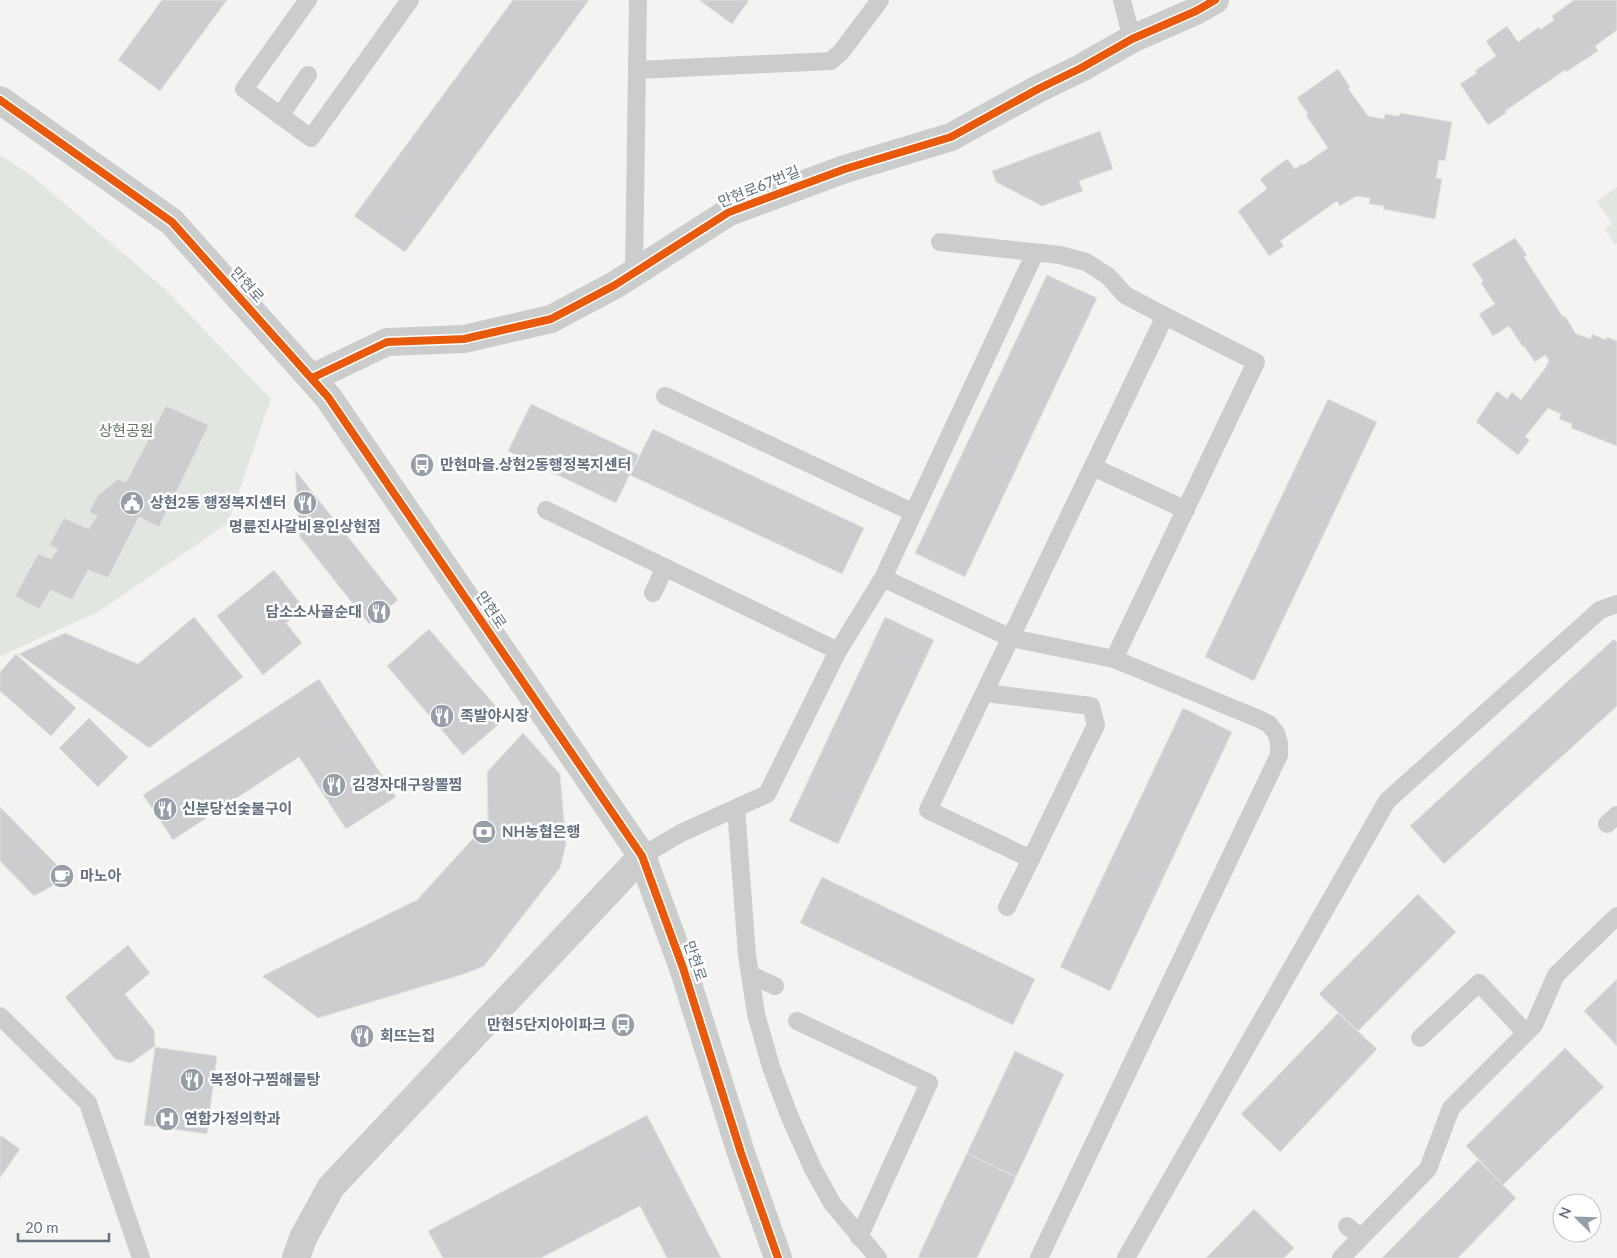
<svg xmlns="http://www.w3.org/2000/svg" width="1617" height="1258" font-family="Lato,'Noto Sans KR',sans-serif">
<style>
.green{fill:#e2e6e0}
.building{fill:#cccdce;stroke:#e2e2e1}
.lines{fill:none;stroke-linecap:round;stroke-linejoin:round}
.service{stroke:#cbcccc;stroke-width:18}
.minor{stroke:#cbcccc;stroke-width:28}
.tertiary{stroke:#cbcccc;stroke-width:28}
.cycleway-casing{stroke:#fff;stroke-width:11}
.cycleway{stroke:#e8590c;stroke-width:8}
.labels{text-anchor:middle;stroke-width:5;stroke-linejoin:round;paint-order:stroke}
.street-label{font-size:15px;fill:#647181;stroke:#fff}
.park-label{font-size:15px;fill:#647863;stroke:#fff}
.poi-label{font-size:15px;font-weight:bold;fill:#647181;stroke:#fff;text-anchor:start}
</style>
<rect width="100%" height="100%" fill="#f3f3f1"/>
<path class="green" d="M0,155l31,20 134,114 106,110 -43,124 -130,89 -98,44z
M1617,187v56l-2,2 -10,-16 7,-5 -15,-23z"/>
<path class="building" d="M162,0h65l-67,91 -42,-31z
M513,0h76l-184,252 -51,-36z
M699,0h50l-17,24z
M1574,0h43v30l-22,16 3,5 -32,21 -1,-2 -60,41 1,2 -18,12 -28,-41 17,-11 -2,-2 21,-15 -10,-15 21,-15 11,16 21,-15 1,3 14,-10 -2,-4z
M1338,69l12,18 -2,1 20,28 16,3 1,-5 14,2 1,-3 52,9 -7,39 -6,-1 -3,18 6,1 -7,40 -52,-10 1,-3 -15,-2 1,-6 -14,-2 -16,10 -3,-5 -57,40 4,5 -15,10 -31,-45 29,-22 -7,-10 27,-20 8,10 7,-5 1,1 25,-17 -22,-33 2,-1 -11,-16z
M1100,131l13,38 -34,12 4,10 -41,15 -46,-24 -4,-11z
M1515,238l12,17 -3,2 39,60 2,-1 11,18 15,5 1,-5 14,6 1,-3 10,4v105l-46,-18 1,-4 -13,-5 2,-5 -13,-6 -23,29 5,3 -12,15 -42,-33 21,-31 10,8 5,-7 9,8 25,-33 3,-7 -4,-5 -10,7 -11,-16 -1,1 -14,-21 -16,10 -14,-22 16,-10 -14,-21 2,-2 -11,-17z
M1047,275l50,23 -132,279 -50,-24z
M1328,399l49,23 -123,259 -49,-24z
M531,404l108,51 -23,48 -108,-52z
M166,406l43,19 -50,102 -20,-10 -31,61 -20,-8 -16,30 -21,-10 -12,19 -24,-13 23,-42 13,5 7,-10 -9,-4 15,-27 25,11 8,-13 -8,-4 9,-17 20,-16 8,3z
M653,429l211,99 -22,46 -212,-99z
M295,470l103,130 -29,24 -69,-87z
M274,570l30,38 -18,15 16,20 -39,32 -46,-59z
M194,617l49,60 -94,71 -130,-94 46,-21 73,31z
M885,617l49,23 -96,204 -49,-23z
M429,629l77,89 -43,37 -76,-89z
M1614,639l3,3v64l-173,158 -34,-38z
M16,654l60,54 -25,28 -51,-45v-19z
M319,679l77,118 -50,32 -47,-72 -126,83 -30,-45z
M1183,708l49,24 -122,259 -50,-24z
M89,718l39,39 -30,30 -39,-39z
M523,733l37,41 6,70 -6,24 -76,98 -20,8 -146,44 -56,-42 155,-76 71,-78 -1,-50z
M0,807l69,70 -35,19 -34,-35z
M822,877l213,102 -22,46 -213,-102z
M1418,894l38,38 -98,99 -39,-37z
M128,945l22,28 -25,21 29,36 1,16 -24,17 -16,-4 -50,-62z
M1617,979v67l-33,-35z
M1338,1013l39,36 -97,103 -39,-38z
M155,1047l62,9 -10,78 -63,-9z
M1565,1048l39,39 -101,98 -37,-39z
M1015,1051l49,23 -48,103 -49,-24z
M647,1115l74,143h-54l-27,-52 -99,52h-98l-15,-27z
M0,1135l20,14 -20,29z
M967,1153l49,24 -39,81h-56l-3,-1z
M1478,1160l38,38 -58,60h-76z
M1254,1209l40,39 -10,10h-78z"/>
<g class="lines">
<path class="service" d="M308,0l-64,89 67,49 99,-138
M1122,0l10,39
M637,70l194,-9 10,-9 39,-52
M280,116l28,-41
M940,242l120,13 26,7 22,14 17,19 40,21
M634,272l4,-272
M665,396l247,116
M1093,467l93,43
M546,510l292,141
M883,578l152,-325
M653,593l12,-26
M985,693l106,13 5,19 -65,134 -103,-49 237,-494 91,46 -142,297
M736,808l11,147 9,59 15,53 18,48 24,54 19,34 46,55
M1607,824l10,-9
M642,856l39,-23 86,-39 71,-143 45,-73 128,60 103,21 145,60 10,5 7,9 3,10v12l-240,503
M1007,907l24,-48
M751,975l24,11
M0,1016l88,87 53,155
M797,1021l132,62 -70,154
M1420,1038l59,-55 47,50
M1347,1226l14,12
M1126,1258l261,-457 213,-191 17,-6
M1341,1258l87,-89 23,-61 83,-83 22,-50 61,-59"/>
<path class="minor" d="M312,378l75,-36 77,-3 87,-20 64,-34 114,-73 116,-43 106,-32 87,-48 43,-21 51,-29 64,-28 19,-11"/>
<path class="tertiary" d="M0,100l172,122 156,175 314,459 41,112 58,185 37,105
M296,1258l7,-20 28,-51 311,-331"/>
<g class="cycleway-casing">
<path id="cycleway" d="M0,100l172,122 156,175 314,459 41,112 58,185 37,105
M312,378l75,-36 77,-3 87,-20 64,-34 114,-73 116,-43 106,-32 87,-48 43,-21 51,-29 64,-28 19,-11"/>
</g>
<use href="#cycleway" class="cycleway"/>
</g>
<defs>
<g id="bus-disc" transform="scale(1.25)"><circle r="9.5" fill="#969ea8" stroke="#fff"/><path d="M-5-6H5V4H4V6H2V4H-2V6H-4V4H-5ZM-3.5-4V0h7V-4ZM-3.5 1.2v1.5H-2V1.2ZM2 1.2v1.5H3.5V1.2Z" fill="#fff"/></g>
<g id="civic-disc" transform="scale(1.25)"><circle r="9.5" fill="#969ea8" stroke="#fff"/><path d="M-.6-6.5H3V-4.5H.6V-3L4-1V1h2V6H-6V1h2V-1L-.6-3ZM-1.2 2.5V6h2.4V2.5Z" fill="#fff"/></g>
<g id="restaurant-disc" transform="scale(1.25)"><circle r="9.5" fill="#969ea8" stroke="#fff"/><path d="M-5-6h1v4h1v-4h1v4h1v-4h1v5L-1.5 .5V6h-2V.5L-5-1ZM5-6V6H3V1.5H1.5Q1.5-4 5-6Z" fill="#fff"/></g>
<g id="bank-disc" transform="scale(1.25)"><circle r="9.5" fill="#969ea8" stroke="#fff"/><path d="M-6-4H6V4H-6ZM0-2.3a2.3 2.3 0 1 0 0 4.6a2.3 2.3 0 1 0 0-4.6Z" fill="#fff"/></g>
<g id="cafe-disc" transform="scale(1.25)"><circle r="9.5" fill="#969ea8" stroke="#fff"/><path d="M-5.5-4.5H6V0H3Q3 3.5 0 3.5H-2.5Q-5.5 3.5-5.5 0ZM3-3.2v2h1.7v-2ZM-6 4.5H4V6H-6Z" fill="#fff"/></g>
<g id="hospital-disc" transform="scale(1.25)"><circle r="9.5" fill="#969ea8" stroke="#fff"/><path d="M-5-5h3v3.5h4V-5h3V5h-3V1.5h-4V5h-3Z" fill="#fff"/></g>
</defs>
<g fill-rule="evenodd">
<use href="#bus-disc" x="422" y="465"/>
<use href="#civic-disc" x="132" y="503"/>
<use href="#restaurant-disc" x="305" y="503"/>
<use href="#restaurant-disc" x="379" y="612"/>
<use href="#restaurant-disc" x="442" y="716"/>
<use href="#restaurant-disc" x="334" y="785"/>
<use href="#restaurant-disc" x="165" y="809"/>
<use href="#bank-disc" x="484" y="832"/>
<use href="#cafe-disc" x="62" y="876"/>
<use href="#bus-disc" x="623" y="1025"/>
<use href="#restaurant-disc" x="362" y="1036"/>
<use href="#restaurant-disc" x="192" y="1080"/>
<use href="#hospital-disc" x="167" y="1119"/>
</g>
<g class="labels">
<g class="street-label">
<text transform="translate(759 187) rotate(-22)" y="5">만현로67번길</text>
<text transform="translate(247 285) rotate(48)" y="5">만현로</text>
<text transform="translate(491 610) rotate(56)" y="5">만현로</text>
<text transform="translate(695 961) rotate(71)" y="5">만현로</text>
</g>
<g class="park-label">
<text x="126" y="436">상현공원</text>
</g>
<g class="poi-label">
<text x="440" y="470">만현마을.상현2동행정복지센터</text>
<text x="150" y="508">상현2동 행정복지센터</text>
<text x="305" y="532" text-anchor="middle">명륜진사갈비용인상현점</text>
<text x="362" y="617" text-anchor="end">담소소사골순대</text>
<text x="460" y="721">족발야시장</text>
<text x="352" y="790">김경자대구왕뽈찜</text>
<text x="182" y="814">신분당선숯불구이</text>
<text x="502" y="837">NH농협은행</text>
<text x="80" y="881">마노아</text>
<text x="606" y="1030" text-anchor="end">만현5단지아이파크</text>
<text x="380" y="1041">회뜨는집</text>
<text x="210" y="1085">복정아구찜해물탕</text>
<text x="184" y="1124">연합가정의학과</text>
</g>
</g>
<g transform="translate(1577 1218) rotate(293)"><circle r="24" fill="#ffffff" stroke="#c1c6cd"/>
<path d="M0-4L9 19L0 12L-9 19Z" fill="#969ea8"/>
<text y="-8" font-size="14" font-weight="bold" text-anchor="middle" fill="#647181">N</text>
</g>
<path d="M18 1233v8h91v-8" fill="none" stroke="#647181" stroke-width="2.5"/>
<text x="25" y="1233" font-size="15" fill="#647181" stroke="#ffffff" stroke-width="4" paint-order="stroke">20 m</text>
</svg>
